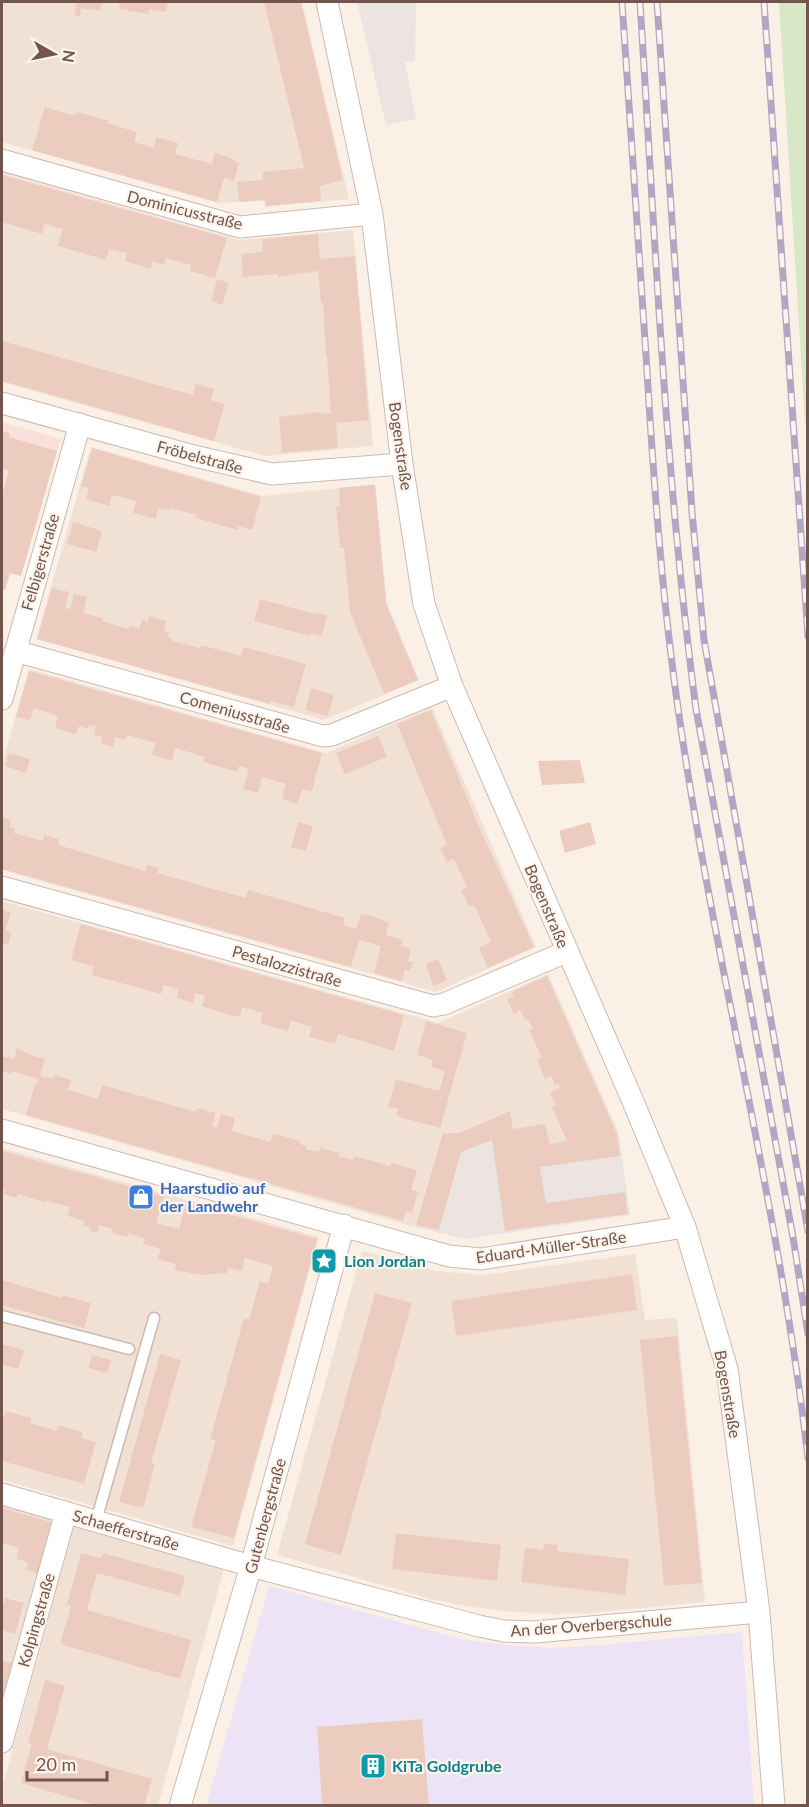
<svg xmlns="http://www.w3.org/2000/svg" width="809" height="1807" font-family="Lato,sans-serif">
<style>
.residential{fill:#f1e1d5}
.commercial{fill:#fae0db}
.industrial{fill:#ebe4e0}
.education{fill:#ede3f7}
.green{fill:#d8e7c6}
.building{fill:#edccc0}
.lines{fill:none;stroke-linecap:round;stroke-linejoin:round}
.lane-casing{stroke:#cdb9b1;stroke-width:13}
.street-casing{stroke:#cdb9b1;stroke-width:23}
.lane{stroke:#fff;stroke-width:10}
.street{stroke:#fff;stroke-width:21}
.rail-casing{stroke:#b1a6c3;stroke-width:7}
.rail{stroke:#fdf4ec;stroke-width:4.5;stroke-dasharray:14;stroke-linecap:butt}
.labels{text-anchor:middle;stroke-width:4.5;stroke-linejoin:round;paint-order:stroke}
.street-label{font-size:16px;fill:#72554d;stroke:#fdf4ec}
.shop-label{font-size:16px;font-weight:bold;fill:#366cbe;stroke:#fdf4ec;text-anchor:start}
.culture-label{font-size:16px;font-weight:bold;fill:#0d838f;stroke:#fdf4ec;text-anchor:start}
</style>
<rect width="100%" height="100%" fill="#faf0e6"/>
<path class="residential" d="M2,2h300l47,197 -84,8 -1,-6 -46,2 -216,-61z
M2,173l238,67 113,-10 20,216 -108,10 -263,-74z
M91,447l172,49 112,-12 12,119 32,77 -95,40 -288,-81z
M29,669l297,84 106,-46 104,240 -100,45 -434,-122v-106z
M2,901l436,122 110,-49 71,160 -104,15 -5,-39 -51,22h-16l-28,95 -413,-118z
M2,1148l317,89 -86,309 -231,-66z
M362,1251l74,20 47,4 152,-21 10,66 32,-2 28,284 -114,11 -36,1 -41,-2 -42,-5 -41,-8 -154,-44z
M2,1506l54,15 -54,188z
M75,1522l149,47 -66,236 -156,1v-18z"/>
<path class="commercial" d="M2,422l59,17 -40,137 -11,-2 -5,16h-3z"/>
<path class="industrial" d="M357,2h59l-1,59 -10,1 11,57 -30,6z
M510,1110l5,39 104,-15 11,81 -164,24 -51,-12 27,-95h17z"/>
<path class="education" d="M269,1586l196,54 44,5 46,3 46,-3 141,-13 12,173 -548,1z"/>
<path class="green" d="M779,2h28l1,421h-3z"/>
<path class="building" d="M77,2h25l-2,9 -19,-3 -1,8 -6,-1z
M113,2h55l-2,10 -17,-3 -1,5 -29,-5 1,-5z
M264,2h37l42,178 -23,6 1,15 -55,5 -1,-6 -26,2 -2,-20 26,-2v-8l41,-4z
M45,107l30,9 2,-4 30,8v3l30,9 -3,10 20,6 2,-11 22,6 -3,11 37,10 3,-11 14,4 10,6 -5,18 -10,-3 -7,24 -185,-52z
M2,175l225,63 -12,40 -25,-7 1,-6 -25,-7 -2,7 -11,-4 -3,8 -25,-8 2,-8 -18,-4 -3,11 -48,-14 5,-17 -19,-5 -2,10 -40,-12z
M318,234l2,25 35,-3 14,164 -33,3 2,25 -56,5 -3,-36 41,-5v2l11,-1 -4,-56h-1l-3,-54h-2l-3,-32 -40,6v-3l-35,3 -2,-23 22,-2 -1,-13z
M217,279l12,4 -7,22 -11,-4z
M2,341l191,54 3,-11 18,5 -3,11 14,4 -11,37 -212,-60z
M2,431l8,2 -1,4 48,14 -36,125 -11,-3 -5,17h-3v-94l7,-26 -7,-1z
M92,448l169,49 -9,33 -14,-4 -1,4 -41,-12 1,-3 -27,-7 -1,2 -11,-2 -2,11 -23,-6 3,-12 -24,-6 -3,11 -23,-7 3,-11 -8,-2z
M375,485l11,119 32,76 -34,14 -34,-82 -6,-64h-4l-4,-41 4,-1 -1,-18z
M73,522l29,9 -6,21 -29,-8z
M52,588l17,4 -4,16 5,1 4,-15 13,3 -4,16 20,5 -1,3 27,8v-3l10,3 3,-9 6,2 1,-6 17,5 -2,10 5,1 -1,4 4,2v3l28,7 1,-3 40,11 3,-9 62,17 -12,43 -24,-6v3l-233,-65z
M260,599l55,15 1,-2 11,3 -5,21 -12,-3v3l-56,-15z
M29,671l293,82 -10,38 -10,-2 -4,15 -16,-5 4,-15 -24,-7 -4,16 -15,-4 6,-20 -10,-3 -1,6 -25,-7 -9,-3 1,-5 -30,-9 -3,13 -20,-6 4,-12 -29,-8 -1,5 -11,-3 -2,10 -12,-3 2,-7 -9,-2 2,-9 -7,-1 -1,4 -9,-3 -3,8 -21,-6 3,-12 -24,-8 -4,12 -14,-3z
M311,688l23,7 -6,21 -23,-6z
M431,710l45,110 58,127 -46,21 -9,-20 12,-6 -17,-37 -5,2 -8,-17 6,-3 -13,-28 -7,3 -7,-14 7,-3 -50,-121z
M378,736l9,21 -42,17 -9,-21z
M9,753l21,6 -4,14 -21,-7z
M580,760l5,23 -43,2 -4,-24z
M2,817l9,3 -1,7 5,1 -1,5 29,8 1,-6 15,4 -1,6 87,26 2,-6 12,3 -2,5 89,25 2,-8 97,28 -2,7 13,4 5,-15 14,3 14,6 -3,12 17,5 -2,6 10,3 -3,12 5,1 -3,9 -5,-1 -3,11 -28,-8 7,-27 -22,-6 -8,27 -349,-98z
M298,822l15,4 -7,25 -15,-3z
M590,822l6,22 -31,9 -6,-22z
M2,910l9,3 -6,17 7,2 -4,13 -6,-2z
M81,924l323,91 -10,36 -56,-17 -3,10 -26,-7 3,-10 -21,-7 -3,11 -28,-8 3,-10 -21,-6 -2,10 -10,-2 -28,-9 3,-10 -10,-3 -2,10 -16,-5 2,-9 -15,-4 -3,9 -69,-19 2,-9 -23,-6z
M438,959l9,21 -14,6 -7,-22z
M547,976l70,158 3,22 -80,11 6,36 79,-11 3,22 -123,17 -13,-91 -31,12 -22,78 -23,-5 27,-92h16l51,-22 3,18 32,-5 5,20 17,-3 -15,-34 4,-2 -6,-12 10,-5 -2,-5 -3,2 -4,-9 -6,3 -8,-19 5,-2 -13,-28 4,-2 -5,-9 -3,1 -5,-10 -6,4 -7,-15 7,-3 -2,-4z
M426,1021l41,12 -27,95 -44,-12 2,-7 -10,-2 8,-28 43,12 6,-20 -14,-4 2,-7 -16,-5z
M17,1048l16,8 12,3 -5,17 13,3 1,-4 17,5 -3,10 30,9 4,-14 94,27 1,-4 19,5 -4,13 5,2 4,-14 14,4 -3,13 38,11 3,-9 27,8v3l6,2v3l13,3 1,-4 20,5 -2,3 15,4 1,-4 36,10 1,-3 26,7 -6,20 7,2 -6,21 -6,-2 -3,10 -377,-106 10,-33 2,1 1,-4 -27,-8 -1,3 -9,-3v-15l12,3z
M2,1151l162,45 -8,27 23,6 7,-27 131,37 -83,299 -43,-11 25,-87 -6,-1 34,-121 5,2 11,-39 8,3 5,-18 -28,-8 -3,13 -14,-3 -1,5 -25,2 -28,-5 2,-6 -19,-5 4,-10 -18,-5 1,-6 -15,-5 -2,4 -15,-4 1,-4 -13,-4 -3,8 -7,-2 1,-3 -8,-3 1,-4 -16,-5 2,-9 -23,-6 -1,2 -28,-9 -1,4 -14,-4 2,-4 -3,-1z
M632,1274l5,36 -181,26 -5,-35z
M2,1280l60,18v-3l29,8 -7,25 -82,-23z
M375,1293l37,10 -71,252 -36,-11z
M677,1336l25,247 -38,3 -24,-246z
M2,1344l22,6 -6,19 -16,-4z
M160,1354l21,6 -30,103 4,1 -12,44 -24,-6z
M92,1355l19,5 -4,13 -19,-5z
M6,1411l25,7 -1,5 26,8 2,-6 25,7 -2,6 15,4 -12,42 -82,-23v-45l2,1z
M2,1508l52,15 -15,51 -13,-4 2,-8 -12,-3 3,-11 -17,-5z
M396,1533l105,12 -4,36 -105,-12z
M544,1544l14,1 -1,6 72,8 -4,36 -104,-13 4,-34 18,2z
M81,1553l20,5 2,-5 82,23 -5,20 -83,-23 -10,37 104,30 -11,39 -120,-35 11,-38 -4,-2z
M5,1598l19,5 -9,31 -13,-4v-21z
M2,1661l12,3 -12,41z
M45,1680l20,6 -18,63 105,30 -8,27h-45l-78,-23 11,-39 -4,-1z
M422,1719l7,87h-107l-5,-79z"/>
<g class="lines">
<g class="lane-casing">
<path id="lane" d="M2,1316l127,33
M96,1521l58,-203"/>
</g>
<g class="street-casing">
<path id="street" d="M327,2l45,212 30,250 22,140 28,82 180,413 53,128 42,142 32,243 15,194
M2,160l238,67 132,-13
M2,403l192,53 78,18 130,-10
M15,651l308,85 9,-1 120,-49
M2,699l78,-275
M2,887l431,119 11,-2 122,-52
M2,1130l447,126 32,3 204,-32
M2,1494l249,72 228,60 25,5 31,1 224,-20
M2,1742l64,-230
M180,1806l71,-240 93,-341"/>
</g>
<use href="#lane" class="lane"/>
<use href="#street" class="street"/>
<g class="rail-casing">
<path id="rail" d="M622,2c8,117 16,235 24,353 7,116 15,231 31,346 35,253 102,503 131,757
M640,2c15,235 25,472 56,707l97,528 15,97
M657,2l35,510 12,128 104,591
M764,2l44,634"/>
</g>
<use href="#rail" class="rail"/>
</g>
<defs>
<g id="shop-square" transform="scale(1.35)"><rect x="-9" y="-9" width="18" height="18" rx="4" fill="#3f7fe0" stroke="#fdf4ec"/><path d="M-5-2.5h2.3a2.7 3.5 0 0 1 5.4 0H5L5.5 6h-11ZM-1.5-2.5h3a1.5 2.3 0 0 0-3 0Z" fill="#fff"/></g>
<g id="sight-square" transform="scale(1.35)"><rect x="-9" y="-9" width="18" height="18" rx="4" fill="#0f9aa8" stroke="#fdf4ec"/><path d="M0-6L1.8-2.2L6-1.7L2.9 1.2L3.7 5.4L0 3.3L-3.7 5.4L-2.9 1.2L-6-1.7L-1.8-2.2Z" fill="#fff"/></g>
<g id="building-square" transform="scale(1.35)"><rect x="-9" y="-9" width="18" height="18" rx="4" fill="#0f9aa8" stroke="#fdf4ec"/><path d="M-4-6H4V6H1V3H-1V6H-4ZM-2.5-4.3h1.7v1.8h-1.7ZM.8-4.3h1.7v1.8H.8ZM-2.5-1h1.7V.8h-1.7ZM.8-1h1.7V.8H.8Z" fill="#fff"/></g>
</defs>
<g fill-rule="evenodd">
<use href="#shop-square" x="141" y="1197"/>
<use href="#sight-square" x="324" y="1261"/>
<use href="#building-square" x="373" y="1766"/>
</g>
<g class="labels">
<g class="street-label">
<text transform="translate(185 210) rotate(14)" y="6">Dominicusstraße</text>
<text transform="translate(401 446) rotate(82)" y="6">Bogenstraße</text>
<text transform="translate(200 457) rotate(15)" y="6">Fröbelstraße</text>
<text transform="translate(40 562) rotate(-74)" y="6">Felbigerstraße</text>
<text transform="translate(235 712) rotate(16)" y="6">Comeniusstraße</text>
<text transform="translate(547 906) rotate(67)" y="6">Bogenstraße</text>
<text transform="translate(287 966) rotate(16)" y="6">Pestalozzistraße</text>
<text transform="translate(551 1247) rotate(-8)" y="6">Eduard-Müller-Straße</text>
<text transform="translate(728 1394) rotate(80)" y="6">Bogenstraße</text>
<text transform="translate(265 1516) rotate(-75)" y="6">Gutenbergstraße</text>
<text transform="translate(126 1530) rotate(16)" y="6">Schaefferstraße</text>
<text transform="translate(36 1620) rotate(-74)" y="6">Kolpingstraße</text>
<text transform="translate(591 1625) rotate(-4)" y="6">An der Overbergschule</text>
</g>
<g class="shop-label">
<text x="160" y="1194">Haarstudio auf<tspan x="160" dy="18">der Landwehr</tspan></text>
</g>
<g class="culture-label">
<text x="344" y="1267">Lion Jordan</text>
<text x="392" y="1772">KiTa Goldgrube</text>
</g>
</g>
<rect width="809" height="1807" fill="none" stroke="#72554d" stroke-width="6"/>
<g transform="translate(54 54) rotate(99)" stroke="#fdf4ec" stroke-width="4.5" paint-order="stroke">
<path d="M0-4.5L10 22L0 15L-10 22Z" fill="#72554d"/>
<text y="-9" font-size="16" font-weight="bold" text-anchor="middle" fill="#72554d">N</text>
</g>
<path d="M27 1771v9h80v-9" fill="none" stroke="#72554d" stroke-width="3"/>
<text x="36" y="1771" font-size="18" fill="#72554d" stroke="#fdf4ec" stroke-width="4.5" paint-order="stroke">20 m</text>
</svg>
